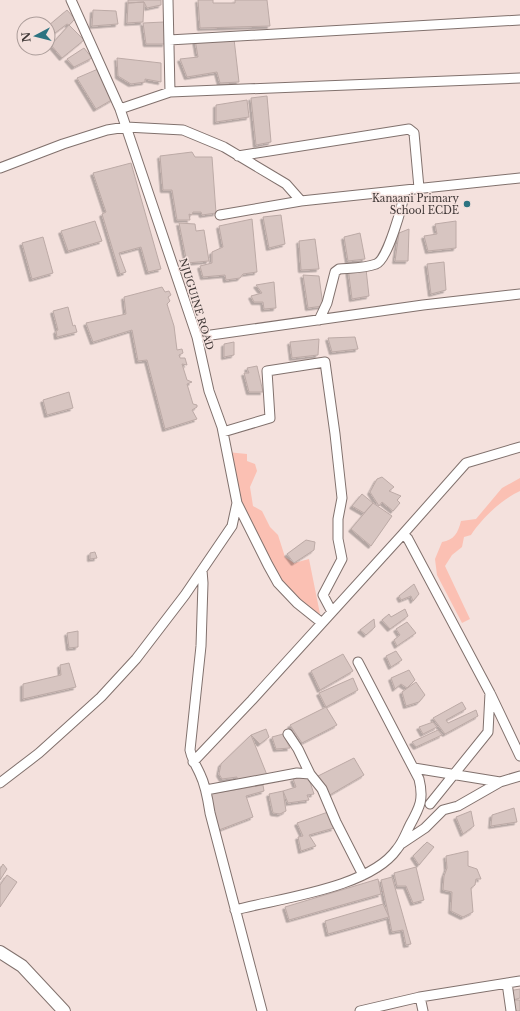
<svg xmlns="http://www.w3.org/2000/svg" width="520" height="1011" font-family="'Libre Baskerville',serif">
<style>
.green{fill:#fbc0b3}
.building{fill:#d7c5c1;stroke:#bcaaa6;filter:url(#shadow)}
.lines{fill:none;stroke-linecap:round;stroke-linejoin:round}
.street-casing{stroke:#81716d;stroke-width:11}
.secondary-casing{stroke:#81716d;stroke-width:14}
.street{stroke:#fff;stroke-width:9}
.secondary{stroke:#fff;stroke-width:12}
.poi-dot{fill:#2d7381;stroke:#f4e1dd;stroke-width:1.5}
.labels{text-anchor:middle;stroke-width:3;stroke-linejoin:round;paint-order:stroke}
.poi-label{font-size:10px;fill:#3f3736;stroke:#f4e1dd;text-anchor:end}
.street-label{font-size:10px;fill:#3f3736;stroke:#f4e1dd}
</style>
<defs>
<filter id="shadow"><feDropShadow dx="-2.5" dy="2.5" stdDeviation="0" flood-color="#0004"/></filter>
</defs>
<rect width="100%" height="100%" fill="#f4e1dd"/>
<path class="green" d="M227,452l20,2v7l8,3 2,7 -7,16 3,19 9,5 8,16 8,8 7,22 9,6 15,-4 11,55 -23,-11 -19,-20 -41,-80z
M520,478v13c-18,8 -38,27 -49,44l-7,2 -2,10 -10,8 -7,11 25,53 -8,4 -25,-48 -2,-16 7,-17c12,-2 16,-9 19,-21l15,-2 26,-31z"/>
<path class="building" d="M128,0h33v5l-14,3 -3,-6 -16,1z
M198,0h15v3h22v-3h32l3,26 -70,2z
M144,2l-1,20 -16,1 1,-20z
M67,10l8,9 -6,6 -2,-1 -16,12 -3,-3v-7z
M93,10l23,1 2,13 -26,2z
M164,22l1,22h-19l-3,-21z
M69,25l15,15 -22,18 -11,-13z
M195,39h39l5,43 -19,1 -3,-11 -30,5 -7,-18 18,-2z
M84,48l8,10 -18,9 -7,-8z
M117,58l44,5v19l-16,-3v3l-14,2 -13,-8z
M98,69l17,29 -19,11 -19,-31z
M267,96l4,46 -15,3 -5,-47z
M247,100l2,17 -33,5v-17z
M192,152l3,5h17l4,56 -14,2 -1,-3h-8l-1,3 -3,-1 1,6h-13l-5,-30h-9l-3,-34z
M131,163l30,106 -13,3 -7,-25 -22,6 7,19 -6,2 -18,-60 4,-2 -13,-39z
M281,215l4,29 -16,4 -6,-31z
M252,219l5,53 -14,2 -3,4 -14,2 -1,-5 -22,2 -3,-11 12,-3v-11l11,-5 -4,-21z
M95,221l7,20 -34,10 -7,-20z
M456,221v27l-28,3 -4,-15 13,-2 -2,-10z
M179,223l16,1 1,7 8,-1 5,31 -22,2z
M409,229l-1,32h-13l4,-28z
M360,233l5,26 -17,2 -4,-24z
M43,237l10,36 -21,6 -10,-36z
M315,239l4,30 -18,1 -2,-29z
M444,262l2,28 -15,4 -4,-30z
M348,268l18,1 3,27 -17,3z
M303,275l16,1 4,30 -15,2z
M274,282l2,26 -12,1 -1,-7h-9l-3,-6 11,-3 -6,-8z
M162,287l3,5 4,-1 2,4 -3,2 2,4 -3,3 7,22 3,24 5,-1 1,4 -4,2 1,3h5l2,7 -5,-1 5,16 5,2 -5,2 6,20 4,1v2l-5,3 5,9 -32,10 -18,-69 -9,1 -6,-31 -39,12 -7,-19 40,-9 -2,-17z
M68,307l5,19 2,-1 2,7 -20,5 -1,-6 2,-1 -5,-19z
M355,337l3,12 -26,3 -4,-14z
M319,339l-1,16 -26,3 -2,-16z
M234,342v13l-10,2v-13z
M257,366l6,26h-14l-5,-19h5l-2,-5z
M69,392l4,16 -26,7 -4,-15z
M382,477l12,10 -5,4 12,5 -4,4 3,3 -7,8 -11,-9 -3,4 -9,-14 7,-13z
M362,494l11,9 -9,10 -12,-7z
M373,503l19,13 -21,30 -20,-17z
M306,540l9,2 -1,8 -20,13 -7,-9z
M95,552l2,6 -7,1v-6z
M414,584l5,10 -6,7 -2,-5 -10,4 -2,-4z
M405,609l3,7 -18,13 -8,-9 7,-6 2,3z
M374,619l1,8 -9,8 -6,-5z
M407,622l9,11 -19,13 -3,-6 6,-5 -4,-6z
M78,631v16l-9,1 -2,-15z
M396,651l6,9 -11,7 -5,-11z
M343,654l10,17 -33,19 -9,-19z
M69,663l7,24 -53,12v-15l38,-9 -1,-10z
M409,670l6,10 -8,8 -6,-4 -6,5 -4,-11z
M353,678l5,12 -32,17 -7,-14z
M416,682l9,13 -6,7 -13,4 -4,-14z
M462,702l4,7 -20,11 2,3 28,-13 2,6 -33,18 -12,-16z
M326,707l11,18 -35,18 -12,-18z
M433,722l4,5 -14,7 -4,-7z
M266,729l3,8 -9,7 -9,-9z
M438,730l4,5 -26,12 -4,-5z
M283,734l7,14 -14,1 -4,-12z
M251,735l16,40 -30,7v-5l-15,2 -3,-5 2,-10z
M354,758l10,17 -36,21 -10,-20z
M308,776l6,18 -7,1 2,5 -21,3 -5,-12 13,-4 -3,-8z
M263,785l1,6 -18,5 7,21 -34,13 -9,-36z
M283,791l3,20 -6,3 -7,-1 -4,-19z
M514,808l3,14 -26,4 1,-11z
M471,811l3,15 -11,8 -7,-17z
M328,812l6,16 -25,7 7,11 -15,5 -3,-14 5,-1 -6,-13z
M427,842l7,5 -15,18 -6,-9z
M468,851v15l9,3 4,10h-5l-1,6 -4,3 2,24 -10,5 -12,-6 1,-19 -9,-2 1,-14 3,-8 -1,-12z
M3,864l4,5 -7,11v-11z
M416,867l8,33 -11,3 -7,-17h-9l-3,-13z
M7,875l10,7 -17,25v-22z
M392,877l19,67 -5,1 -3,-15 -11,2 -3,-15 -8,-37z
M378,879l3,15 -92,26 -4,-13z
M383,904l6,13 -61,17 -3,-13z
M520,989v9l-10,3 -2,-10z
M513,1000h7v11h-4z"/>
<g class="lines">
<g class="street-casing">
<path id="street" d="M71,0l49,109 77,228 12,54 13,36 15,76 31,62 10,18 19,20 25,20
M168,0l2,92
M169,40l351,-20
M120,109l50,-17 350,-14
M238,156l171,-27 5,4 5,55
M0,168l63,-24 44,-14 19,-3 57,3 41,17 62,37 15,17
M220,215l81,-14 104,-11
M319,320l8,-17 8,-31 4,-3c12,-1 27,-1 37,-5 12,-4 27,-61 29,-74l115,-12
M197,337l226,-32 97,-11
M223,432l47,-14 -3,-47 58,-9 10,72 7,64 -4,21v20l4,20 -19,36 9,17
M403,534l63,-71 54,-16
M202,570l1,13 -2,63 -11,104c2,10 6,15 10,24 6,12 8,26 10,39l52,198
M288,734l10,15 12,25
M193,762l59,-62 151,-166 5,5 82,154 30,63
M414,768l86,14 20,-6
M0,783l39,-30 41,-37 21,-19 35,-38 49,-64 47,-69 5,-23
M206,790l91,-17 13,1 12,15 14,33 27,53
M430,804l58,-72 2,-39
M401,844l24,-16 18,-18 15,-4 42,-24
M235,910c45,-12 135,-22 162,-61 6,-7 9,-16 13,-24 10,-18 14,-26 9,-46l-61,-117
M507,983l4,28
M420,997l3,14
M360,1011l60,-14 100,-16"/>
</g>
<g class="secondary-casing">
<path id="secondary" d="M0,952l22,14 42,45"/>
</g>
<use href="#street" class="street"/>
<use href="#secondary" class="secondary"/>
</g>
<circle class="poi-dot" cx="467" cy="204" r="4"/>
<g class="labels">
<g class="poi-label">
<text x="459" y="202">Kanaani Primary<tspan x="459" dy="12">School ECDE</tspan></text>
</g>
<g class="street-label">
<text transform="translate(197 304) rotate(73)" y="4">NJUGUINE ROAD</text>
</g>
</g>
<g transform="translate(36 36) rotate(263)"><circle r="19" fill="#f4e1dd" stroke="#ac9d9a"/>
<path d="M0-3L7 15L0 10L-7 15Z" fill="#2d7381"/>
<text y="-6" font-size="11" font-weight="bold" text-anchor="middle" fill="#3f3736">N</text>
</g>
</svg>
